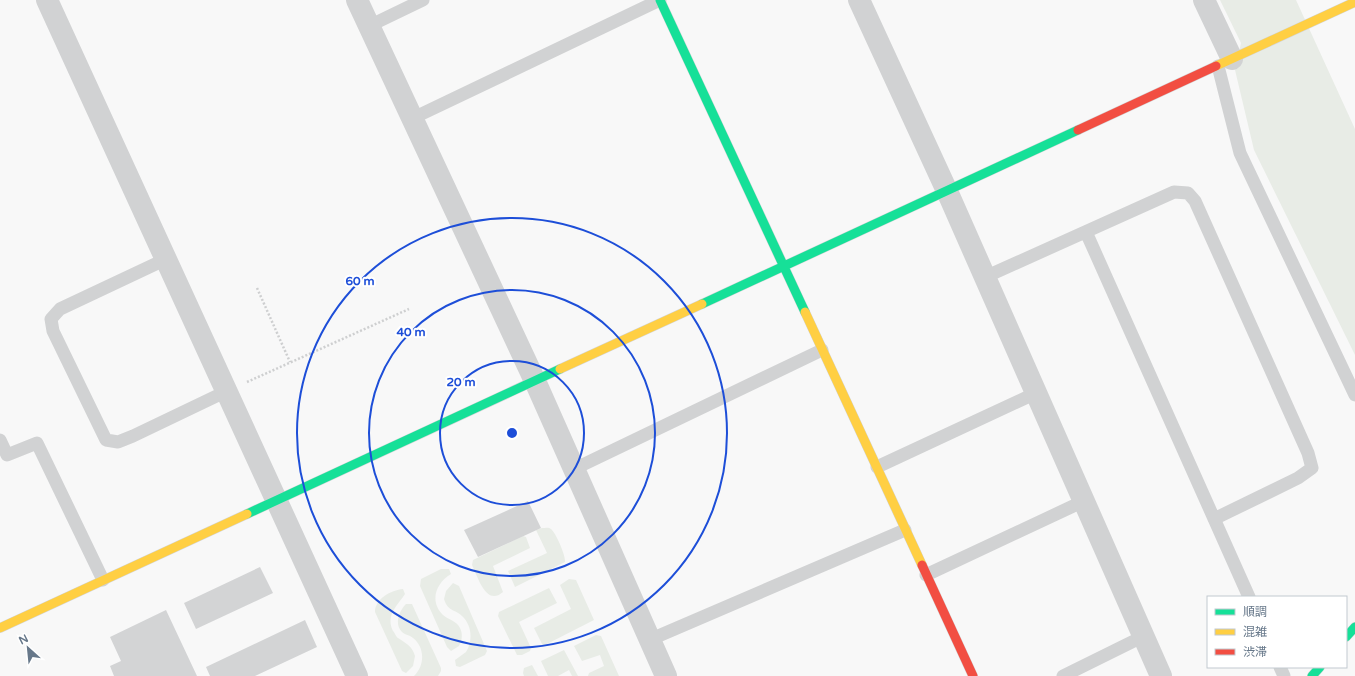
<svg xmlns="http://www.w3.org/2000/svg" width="1355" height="676" font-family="'Varela Round','Noto Sans JP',sans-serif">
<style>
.green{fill:#e8ece6}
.building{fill:#d3d4d5}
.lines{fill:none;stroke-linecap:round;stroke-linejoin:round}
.fast-casing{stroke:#d3d5d7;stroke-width:10}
.slow-casing{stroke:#d3d5d7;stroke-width:10}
.jam-casing{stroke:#d3d5d7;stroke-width:10}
.path{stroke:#cecfd0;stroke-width:2.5;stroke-dasharray:2 2;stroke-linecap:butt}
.lane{stroke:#d1d2d3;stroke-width:13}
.street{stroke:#d1d2d3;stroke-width:22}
.fast{stroke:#16e098;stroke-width:9}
.slow{stroke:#ffcf43;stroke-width:9}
.jam{stroke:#f24e42;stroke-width:9}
.ring{fill:none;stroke:#1d4ed8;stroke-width:2}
.centre{fill:#1d4ed8;stroke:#fff;stroke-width:2}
.ring-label{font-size:12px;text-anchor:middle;font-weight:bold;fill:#1d4ed8;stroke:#fff;stroke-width:4;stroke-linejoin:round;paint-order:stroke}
</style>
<rect width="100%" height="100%" fill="#f8f8f8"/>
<path class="green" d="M1220,0h76l59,129v226l-101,-205 -19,-80 6,-27z
M542,528c3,0 7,-1 9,1 5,4 15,27 14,33l-50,25 -7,-16 39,-18 -11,-23z
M523,536l3,1 4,11 -37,18 10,26c-17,15 -25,-15 -31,-27l1,-5z
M441,569h8l2,5c-15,9 -22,27 -8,41 6,5 14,6 17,13 3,6 2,13 -1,18l-8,5 -4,-4 -27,-61 1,-7z
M569,579l7,1 18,40 -51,26 -9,-18 37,-19 -11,-24z
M453,583l6,3 28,65 -2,4 -25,12 -4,-1 -1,-6 11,-8c7,-11 6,-27 -4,-36 -7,-7 -14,-4 -18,-17l2,-8z
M549,588l8,15 -38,19 12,26 -1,3 -8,4h-5l-19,-39 1,-4z
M403,589l2,5c-7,11 -20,21 -12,37 2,2 3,6 5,7 9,6 14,8 17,18l-2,10 -7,7 -4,-2 -27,-59c0,-13 16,-22 28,-23z
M406,604h6l29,64v3l-3,5h-24c11,-10 11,-29 -1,-38 -3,-3 -8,-3 -11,-6 -8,-8 -3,-21 4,-28z
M596,635l5,1 18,40h-31l1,-3 15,-7 -4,-11 -18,6 -8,-15z
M564,650l14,26h-6l-3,-6 -11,6h-10l-7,-15z
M532,665l6,11h-14l-1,-3 1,-5z"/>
<path class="building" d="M528,501l13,27 -63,29 -14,-27z
M260,567l13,26 -77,36 -12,-26z
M166,610l31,66h-83l-4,-10 11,-5 -11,-24z
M305,620l12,27 -62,29h-45l-4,-9z"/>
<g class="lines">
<g class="fast-casing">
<path id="fast" d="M660,0l145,312
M702,304l376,-174
M247,514l313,-145
M1346,637l9,-10
M1312,676l8,-9"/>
</g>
<g class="slow-casing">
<path id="slow" d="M1216,66l139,-64
M805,312l117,253
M560,369l142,-65
M0,628l247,-114"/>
</g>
<g class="jam-casing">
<path id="jam" d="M1078,130l138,-64
M922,565l51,111"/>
</g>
<path class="path" d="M257,288l33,74
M247,382l162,-73"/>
<path class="lane" d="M369,26l54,-26
M1218,66l22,87 115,242
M411,119l249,-119
M1086,232l163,365
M166,259l-106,50 -9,10 2,12 53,109 12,2 15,-6 94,-45
M985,277l189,-85 14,1 7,8 113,252 4,15 -14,10 -84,41
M0,440l7,15 30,-12 66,137
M877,467l159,-74
M574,469l248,-119
M926,575l158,-74
M649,640l256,-110
M1280,667l4,9
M1063,676l81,-40"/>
<path class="street" d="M47,0l310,676
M357,0l178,381 131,295
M859,0l88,191 214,485
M1204,0l28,59"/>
<use href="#fast" class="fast"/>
<use href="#slow" class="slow"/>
<use href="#jam" class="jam"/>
</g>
<g class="ring">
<circle cx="512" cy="433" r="72"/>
<circle cx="512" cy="433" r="143"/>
<circle cx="512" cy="433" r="215"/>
</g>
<circle cx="512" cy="433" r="6" class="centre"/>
<g class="ring-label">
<text x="360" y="285">60 m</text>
<text x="411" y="336">40 m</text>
<text x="461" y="386">20 m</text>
</g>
<rect x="1207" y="596" width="140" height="72" fill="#ffffff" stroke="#c2c9d0"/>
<rect x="1215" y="609" width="20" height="6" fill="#16e098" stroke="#c2c9d0"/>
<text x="1243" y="616" font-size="12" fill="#67788a">順調</text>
<rect x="1215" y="629" width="20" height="6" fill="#ffcf43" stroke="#c2c9d0"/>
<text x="1243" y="636" font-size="12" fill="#67788a">混雑</text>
<rect x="1215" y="649" width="20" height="6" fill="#f24e42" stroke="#c2c9d0"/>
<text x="1243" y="656" font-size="12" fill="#67788a">渋滞</text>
<g transform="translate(28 648) rotate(333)" stroke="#ffffff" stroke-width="3" paint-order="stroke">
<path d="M0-3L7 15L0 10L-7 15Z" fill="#67788a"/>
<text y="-6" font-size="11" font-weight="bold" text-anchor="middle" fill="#67788a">N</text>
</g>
</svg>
